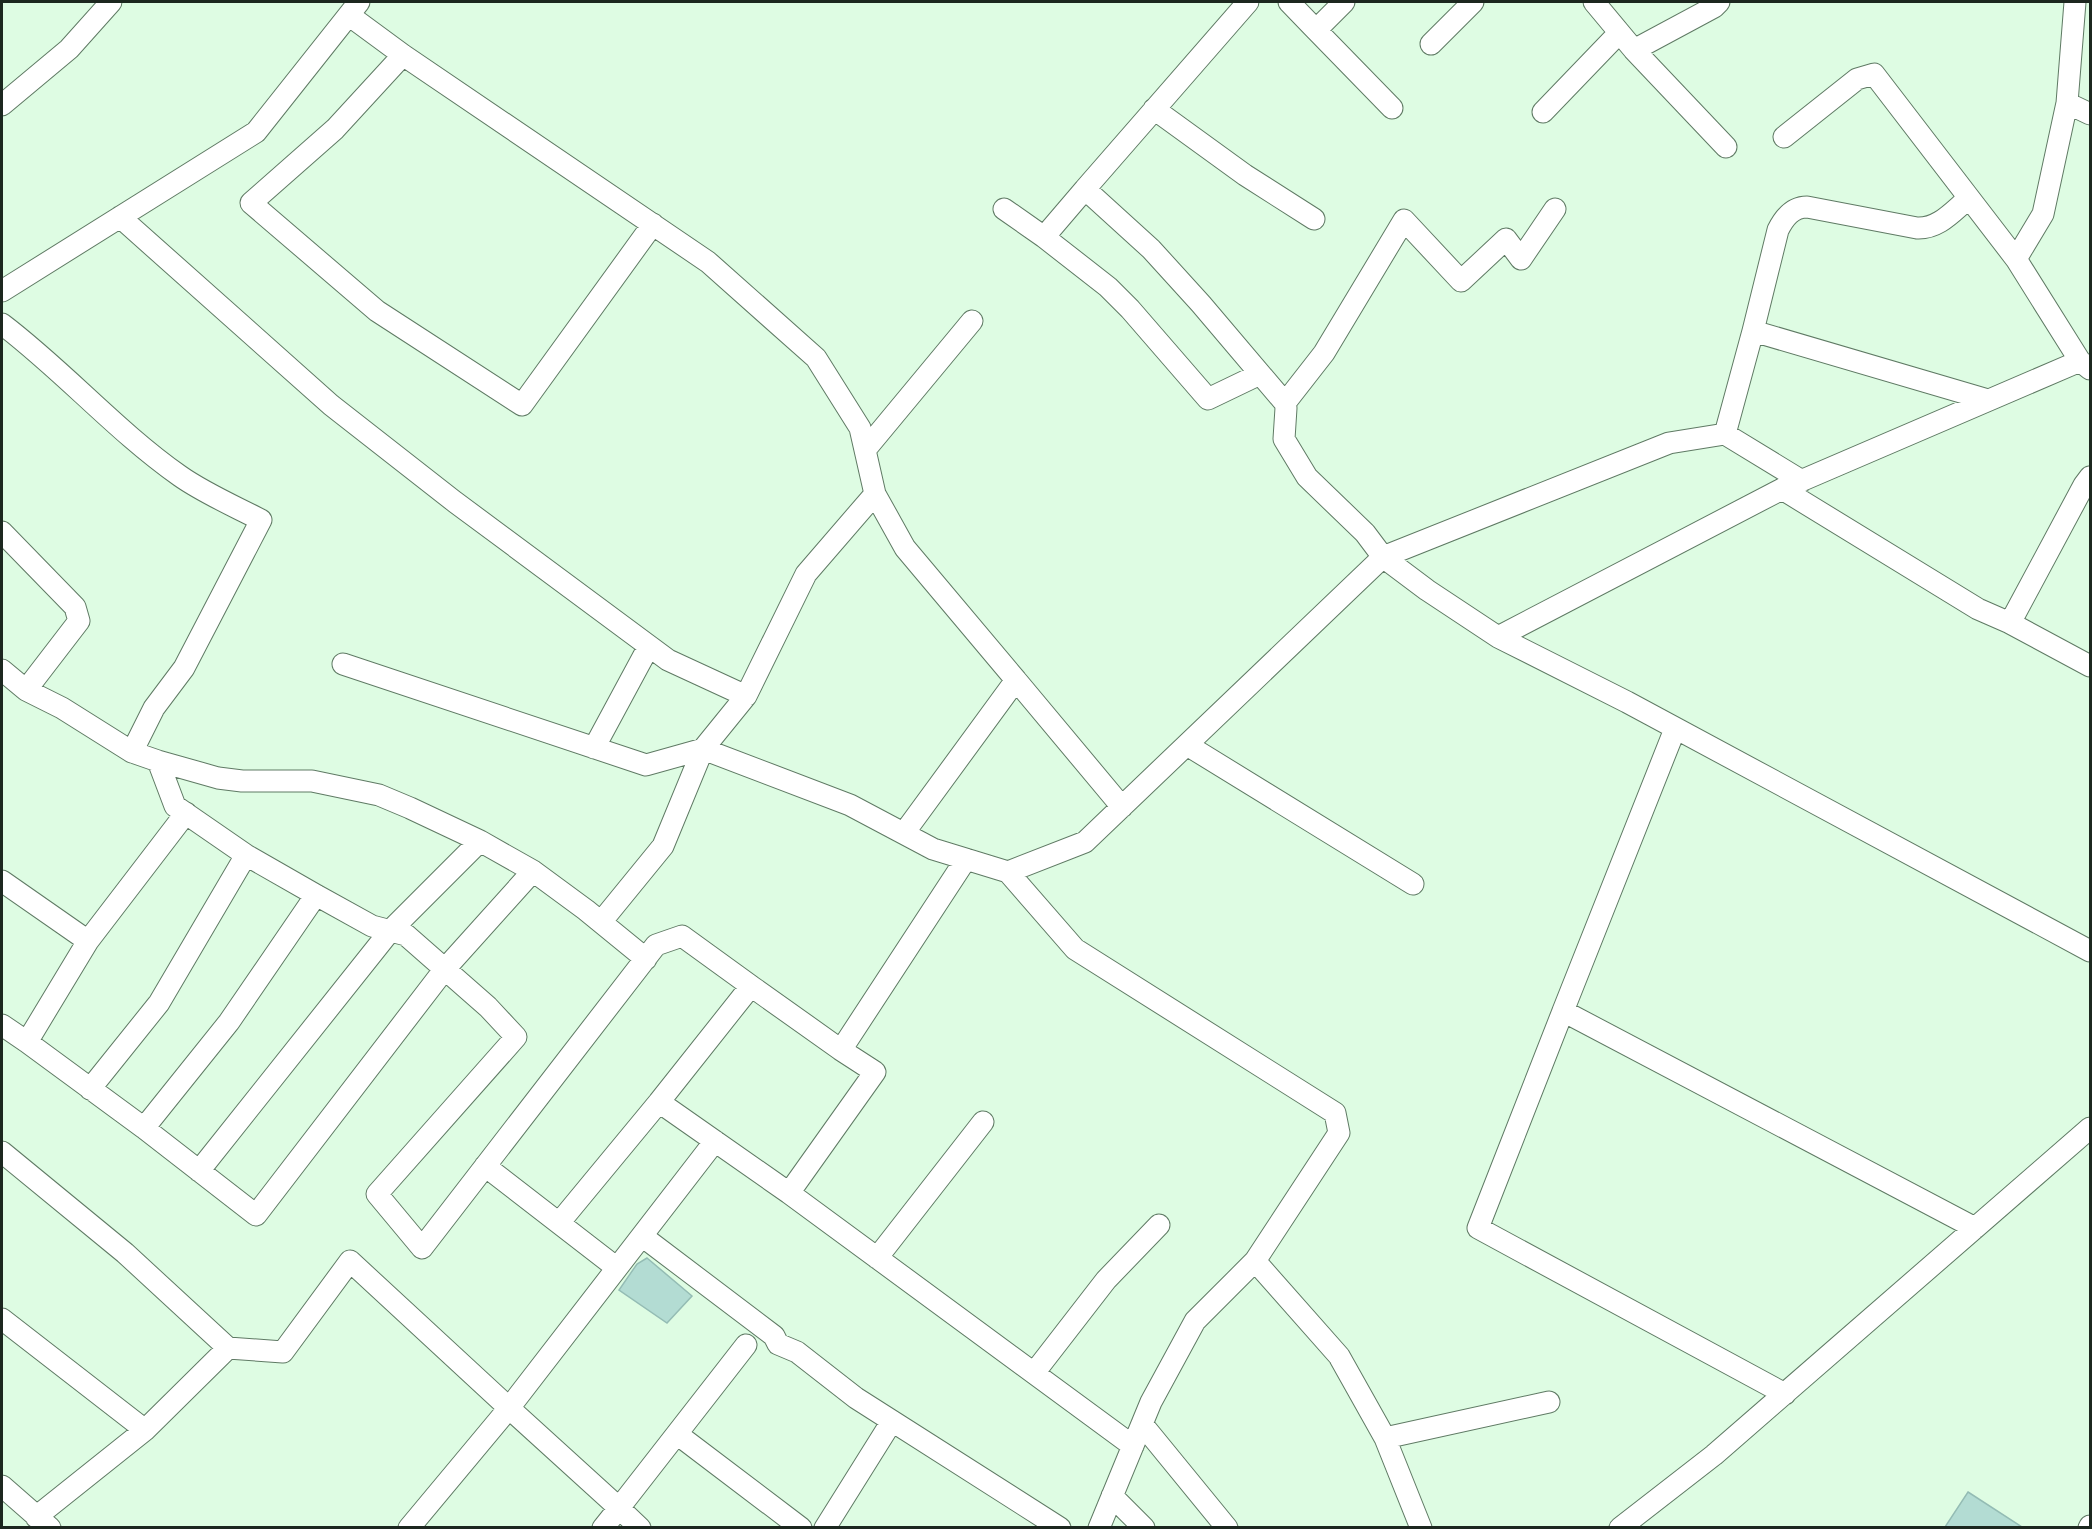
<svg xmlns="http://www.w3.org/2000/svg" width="2092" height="1529" font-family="Rubik,sans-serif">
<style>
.building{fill:#b3dcd3;stroke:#94bcb4;stroke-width:1.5}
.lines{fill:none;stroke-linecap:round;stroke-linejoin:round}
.minor-casing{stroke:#5f7a64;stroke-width:23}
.minor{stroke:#fff;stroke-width:21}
</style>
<rect width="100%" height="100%" fill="#defce3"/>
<path class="building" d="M647,1258l45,38 -25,27 -48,-33 18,-26z
M1968,1492l54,35h-77z"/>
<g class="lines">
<g class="minor-casing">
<path id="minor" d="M1289,2l27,28 28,-28
M1594,2l40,48 92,97
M350,16l53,39 305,207 108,96 44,70 15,66 30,54 111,132 -112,153
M1316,30l76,78
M1431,44l42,-42
M1634,50l80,-43 5,-5
M403,55l-68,74 -84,74 126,108 145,94 131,-181
M2067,103l23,11
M2,105l67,-56 42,-47
M1154,109l91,66 69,44
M1543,112l76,-79
M1784,137l73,-58 17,-5 142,185 64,102 10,8
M1085,189l163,-187
M1004,209l40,28
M120,217l211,188 124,97 213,158 78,36
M2016,259l27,-45 24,-111 8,-101
M2,291l254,-159 103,-130
M2,324c62,47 114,107 178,152 24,17 54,30 81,44l-77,148 -30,40 -22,44
M1753,331l235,69
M1260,374l-52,25 -78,-90 -22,-22 -64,-50 41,-48 66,60 50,55 84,99 1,5 -2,31 23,38 58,56 18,24 44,33 71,47 129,65 463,249
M1285,403l39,-50 80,-133 57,61 45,-42 15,20 34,-50
M1725,434l77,47
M865,450l107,-129
M1782,489l196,120 32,14 80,43
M2,532l73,75 4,14 -53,69
M2010,623l74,-138 6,-8
M1498,637l284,-148 298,-128
M343,664l303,101 57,-16 147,56 83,44 75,23 77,-30 298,-285 286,-114 56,-9 28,-103 25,-101c6,-12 14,-23 29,-23l110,21c22,1 36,-17 52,-30
M2,670l24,20 36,18 70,44 26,9 60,17 24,3h70l67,14 31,13 70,33 53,30 53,39 60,49
M1016,680l106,127
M1187,745l226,139
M594,748l55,-102
M158,761l17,45 71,49 70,40 56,31 34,9 82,72 28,30 -139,157 45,54 234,-303 26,-9 69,50
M1008,872l67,77 260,164 4,20 -84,128 -60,60 -44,81 -52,126
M2,881l86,60 98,-128
M601,922l62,-76 40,-97 43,-53 60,-122 69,-80
M1563,1011l112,-282
M2,1025l25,17 61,-101
M27,1042l117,86 112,87 188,-245 89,-99
M841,1050l-90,-64 -92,116 130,91 86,-121 -34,-22 125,-191
M90,1089l69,-86 87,-148
M144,1128l85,-106 87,-127
M715,1141l-206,267 110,100 127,-163
M2,1152l123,101 103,95 55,4 67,-91 159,147 -100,120
M485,1166l132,102
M199,1171l191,-240 90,-90
M789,1193l344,253
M559,1223l100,-121
M642,1236l132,100 4,8 19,8 59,46 204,130
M877,1258l106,-136
M1255,1261l84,95 46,82 36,90
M2,1319l143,111
M1034,1373l72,-93 53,-55
M1785,1394l-307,-166 85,-217 412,217
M1142,1424l85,104
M677,1434l124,94
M1385,1438l164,-36
M2,1486l48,42
M1112,1496l32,32
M36,1517l109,-87 83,-82
M603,1528l16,-20 21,20
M825,1528l67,-107
M1620,1528l94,-73 376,-327
M2089,1528l1,-2"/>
</g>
<use href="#minor" class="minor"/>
</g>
<rect width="2092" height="1529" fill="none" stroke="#1c271f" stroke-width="6"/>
</svg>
